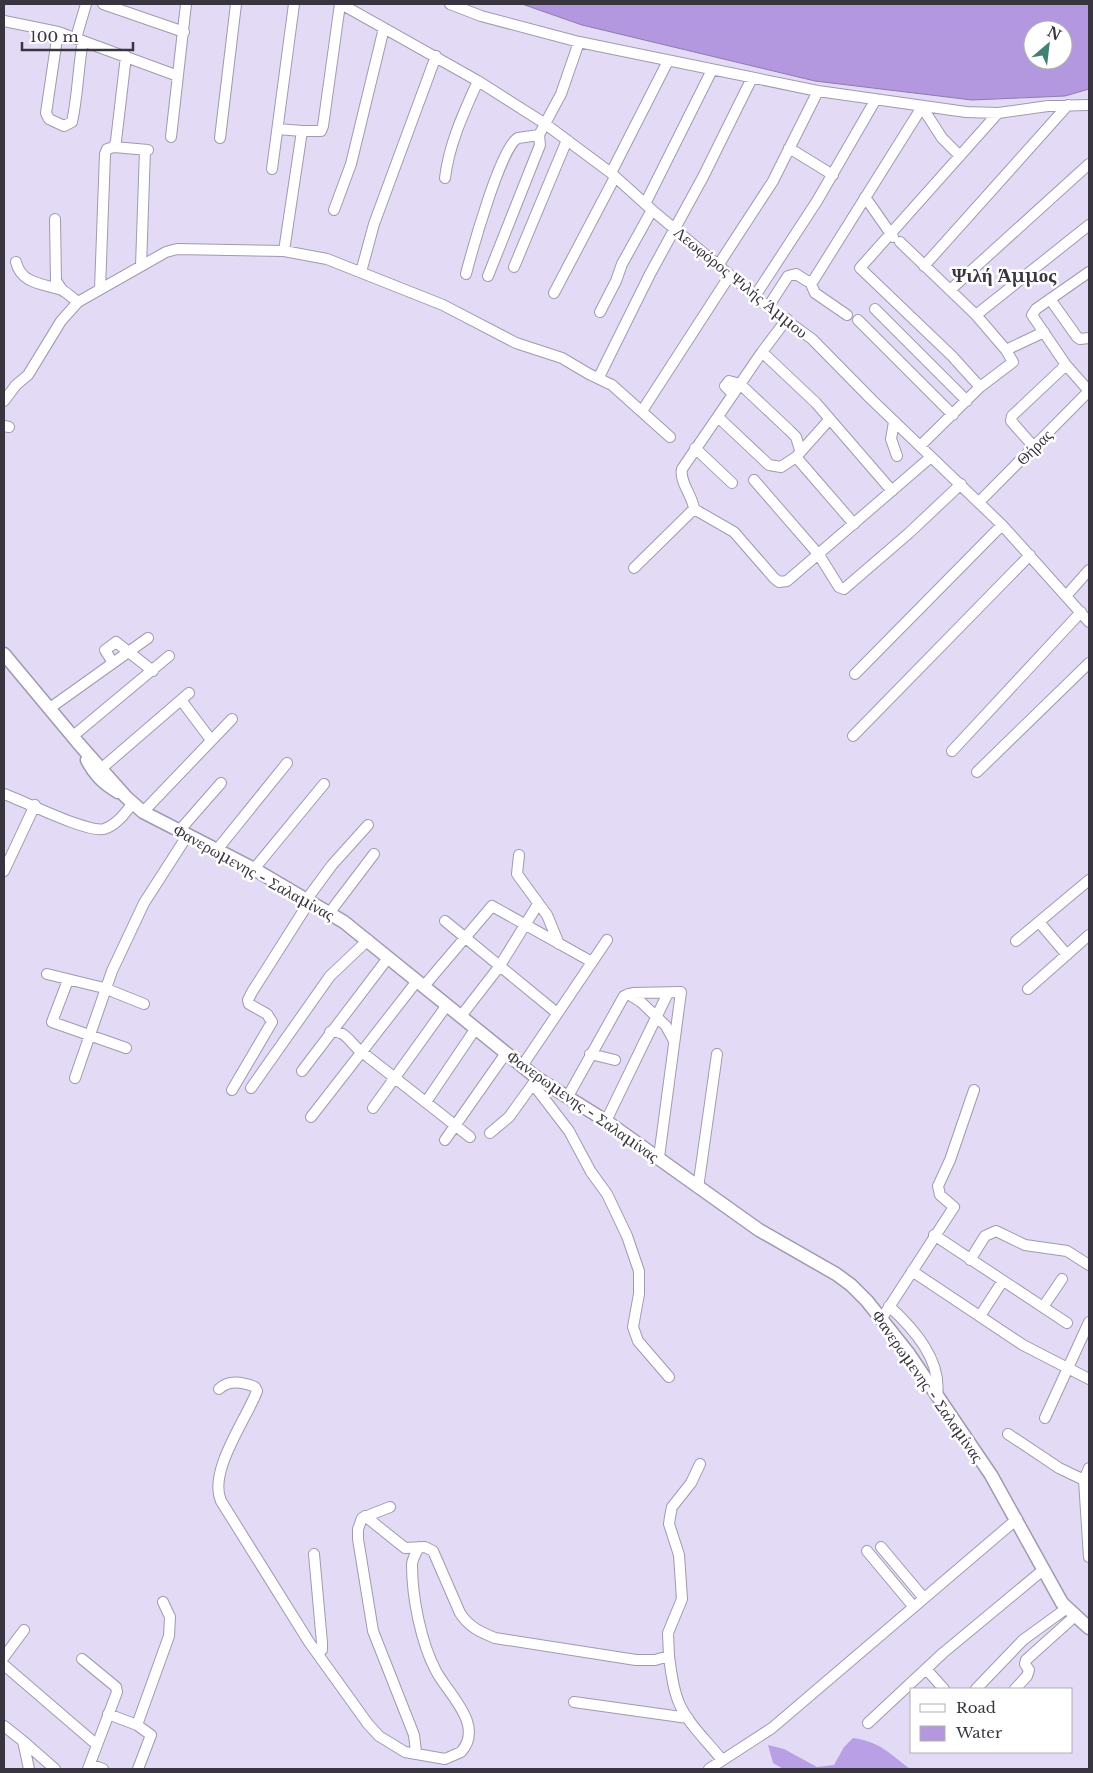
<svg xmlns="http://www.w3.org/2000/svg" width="1093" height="1773" font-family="'Libre Baskerville',serif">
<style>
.forest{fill:#b99fe6}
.water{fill:#b398df;stroke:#8e7aaf;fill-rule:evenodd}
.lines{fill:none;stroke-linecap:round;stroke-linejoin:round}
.minor-casing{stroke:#a199b1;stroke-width:12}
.major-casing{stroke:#a199b1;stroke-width:15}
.minor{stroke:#fff;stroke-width:10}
.major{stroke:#fff;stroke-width:12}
.labels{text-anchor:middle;stroke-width:5;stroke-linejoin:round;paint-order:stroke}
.street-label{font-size:16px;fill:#393540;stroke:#fff}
.quarter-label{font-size:19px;font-weight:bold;fill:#393540;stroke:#fff}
</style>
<rect width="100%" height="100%" fill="#e3daf5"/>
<path class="forest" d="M853,1738c27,4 36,15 57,31h-127l-10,-6 -5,-18 16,4 33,18 17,-2 10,-18z"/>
<path class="water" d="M522,4h567v85l-24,7 -93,4 -157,-19 -233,-56zM1033,30h30v30h-30z"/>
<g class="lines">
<g class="minor-casing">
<path id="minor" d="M103,4l81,28
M341,4l137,77 66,42 67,50 41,37 116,97 44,32 60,61 130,125 87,97
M450,4l31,12 98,26 239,49 148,21 32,1 50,-7 41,-1
M4,21l54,11 120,44
M58,32l-12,81 3,6 15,7 8,-4c6,-27 6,-55 11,-81
M76,38l10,-34
M278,129l24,2 -18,120
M302,131h19l2,-5 17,-122
M171,137l15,-133
M220,138l16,-134
M114,147l34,3
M789,148l44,27
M272,169l22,-165
M611,173l57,-112
M445,178c4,-34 19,-66 33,-97
M865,197l28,40
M645,204l67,-134
M334,210l17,-46 33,-136
M55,219l1,62 7,10
M900,242l76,73 30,35 7,12 -33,25 -60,59
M16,262c5,22 28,22 46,28 6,3 11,9 16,12
M719,264l54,-83 45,-90
M141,266l4,-116
M924,266l144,-161
M514,267l53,-127
M361,272l13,-48 62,-168
M1089,272l-53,37 -4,6 34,50 23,26
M466,274c6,-23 35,-128 52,-136l21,-3 22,-41 18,-52
M488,276l52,-131 -1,-10
M810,282l5,11 32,22
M100,289l5,-135 2,-5 7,-2 2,-6 10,-85
M950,290l139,-126
M554,293l61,-116
M755,296l62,-95 59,-102
M1050,299l27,38 3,2 9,-1
M768,307l20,-31 8,-2 11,7h6l109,-174 20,31 18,18
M875,309l92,92
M600,312l16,-31 6,-17 30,-54
M976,315l113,-90
M858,320l95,95
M1006,350l38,-18
M762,352l54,51 76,88
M599,377l51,-103 53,-97 49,-99
M980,387l-28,-31 -92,-88 138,-155
M733,394l-8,-8 4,-5 11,3 49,46 7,7 4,13
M4,401l12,-16 12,-10 33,-54 17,-19 88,-50 11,-3 107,2 43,8 116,46 73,38 46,15 27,16 23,11 58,52
M642,411l88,-136
M718,417l51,48 12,2 15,-10 33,-37
M894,422l-3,17 6,17
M4,426l5,1
M1034,447l-23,-26 1,-5 54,-51
M695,448l37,35
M796,457l58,67
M754,480l65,75 20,32 5,2 65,-56 52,-49
M979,502l110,-111
M694,509l40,23 40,46 5,4 8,-1 144,-124
M634,568l60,-59c-1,-13 -15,-27 -12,-40l80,-117 25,-33
M1066,596l23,-26
M113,663l-8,-13 11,-8 37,29
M855,674l147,-149
M181,700l30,40
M50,708l98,-70
M73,736l96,-80
M853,736l177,-181
M952,751l129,-139
M102,768l87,-75
M977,772l112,-109
M4,794c20,7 83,39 100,35 13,-4 21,-16 29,-26
M143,812l89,-93
M179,831l42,-48
M216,851l71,-88
M519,855l-2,19 30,41 12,29
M254,869l70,-85
M4,871l31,-66
M330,912l44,-58
M445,921l112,92
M1039,922l28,33
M1016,941l73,-61
M47,974l57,14 40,16
M68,980l-16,42 74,26
M424,986l68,-80 100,56
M1028,989l61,-54
M628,994l13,8 25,24 8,15
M461,1016l38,-49 39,-63
M330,1032c15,-2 18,8 28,17l112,88
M590,1054l25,6
M522,1066l85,-126
M302,1071l86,-113
M75,1078l37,-107 32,-68 43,-67
M533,1084l36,47 22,41 16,22 20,42 12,35v23l-6,33 5,14 31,36
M251,1088l79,-112 38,-36
M232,1090l40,-68 -5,-8 -18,-10 -1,-4 4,-8 52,-82 3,-11 25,-34 36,-40
M567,1098l57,-102 9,-3 48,-1 -22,165
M426,1102l50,-74
M373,1108l74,-103
M311,1117l106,-136
M606,1121l62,-128
M490,1133l19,-16 26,-36
M445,1140l61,-87
M698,1188l19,-134
M934,1235l133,88
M970,1260l15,-24 11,-5 29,14 42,6 22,14
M912,1271l111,74 66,34
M889,1306c25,23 53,54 48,90
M1043,1307l19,-28
M980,1316l22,-34
M882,1318l72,-111 -14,-12 -2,-9 12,-26 24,-70
M219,1389c10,-10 24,-7 36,-2l2,4c-11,29 -49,80 -36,110l88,141 59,82 11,12 26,16 40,7 16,-7c24,-27 -13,-58 -25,-81 -15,-28 -24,-74 -24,-106 0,-6 4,-12 7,-18
M1045,1418l44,-96
M1008,1434l51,34 25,12
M1089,1468l-5,12 5,77
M390,1507l-28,11 -4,11v10l15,92 41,104 2,17
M365,1516l40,32 20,-1 8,4 27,62c9,14 20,19 35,25l141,22h19l14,-4c2,16 4,33 10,47 9,21 29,39 43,57
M881,1547l42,50
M867,1551l46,55
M314,1554l8,89v7l-5,3
M669,1656l-1,-23 14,-34 -3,-44 -10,-31 1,-7 2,-10 19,-24 9,-19
M4,1657l20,-27
M82,1659l34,28 1,5 -29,77
M4,1665l93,80
M926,1669l18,20
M976,1689l47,-49 44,-32
M1015,1689l12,-13 2,-6 -4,-6 1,-4 49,-44
M574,1702l114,16
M108,1714l29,11 14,10 -13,34
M868,1723l75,-70 100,-83
M137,1725l32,-89 1,-19 -7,-15
M4,1726l19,15 6,28
M23,1741l32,28
M90,1764l13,5
M709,1769l63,-41 245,-209"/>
</g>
<g class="major-casing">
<path id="major" d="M4,654l75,90 47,53 17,15 111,57 90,53 193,156 69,43 153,109 77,44 15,11 16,16 42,53 82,121 71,128 27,25
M87,760c8,15 16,23 31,32"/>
</g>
<use href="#minor" class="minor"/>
<use href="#major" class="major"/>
</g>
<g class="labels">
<g class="street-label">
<text transform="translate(741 282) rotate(39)" y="6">Λεωφόρος Ψιλής Άμμου</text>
<text transform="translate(1034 447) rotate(-45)" y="6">Θήρας</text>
<text transform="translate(254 872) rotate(29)" y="6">Φανερωμενης - Σαλαμίνας</text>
<text transform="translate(583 1106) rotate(35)" y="6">Φανερωμενης - Σαλαμίνας</text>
<text transform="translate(928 1386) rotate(55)" y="6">Φανερωμενης - Σαλαμίνας</text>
</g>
<g class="quarter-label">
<text x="1004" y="282">Ψιλή Άμμος</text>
</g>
</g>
<rect width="1093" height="1773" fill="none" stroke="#393540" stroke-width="10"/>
<rect x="910" y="1688" width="162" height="65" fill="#ffffff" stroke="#b0aeb3"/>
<rect x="920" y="1704" width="25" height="8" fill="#ffffff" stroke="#b0aeb3"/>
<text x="956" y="1713" font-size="15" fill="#393540">Road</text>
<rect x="920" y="1726" width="25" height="15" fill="#b398df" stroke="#b0aeb3"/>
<text x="956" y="1738" font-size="15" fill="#393540">Water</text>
<g transform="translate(1048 45) rotate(28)"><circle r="24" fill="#ffffff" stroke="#b0aeb3"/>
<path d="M0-4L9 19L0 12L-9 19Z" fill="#3f8172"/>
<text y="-8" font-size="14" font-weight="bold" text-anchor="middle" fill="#393540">N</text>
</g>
<path d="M22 42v8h111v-8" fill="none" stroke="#393540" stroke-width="2.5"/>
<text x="30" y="42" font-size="15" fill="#393540" stroke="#ffffff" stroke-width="4" paint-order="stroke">100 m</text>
</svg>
